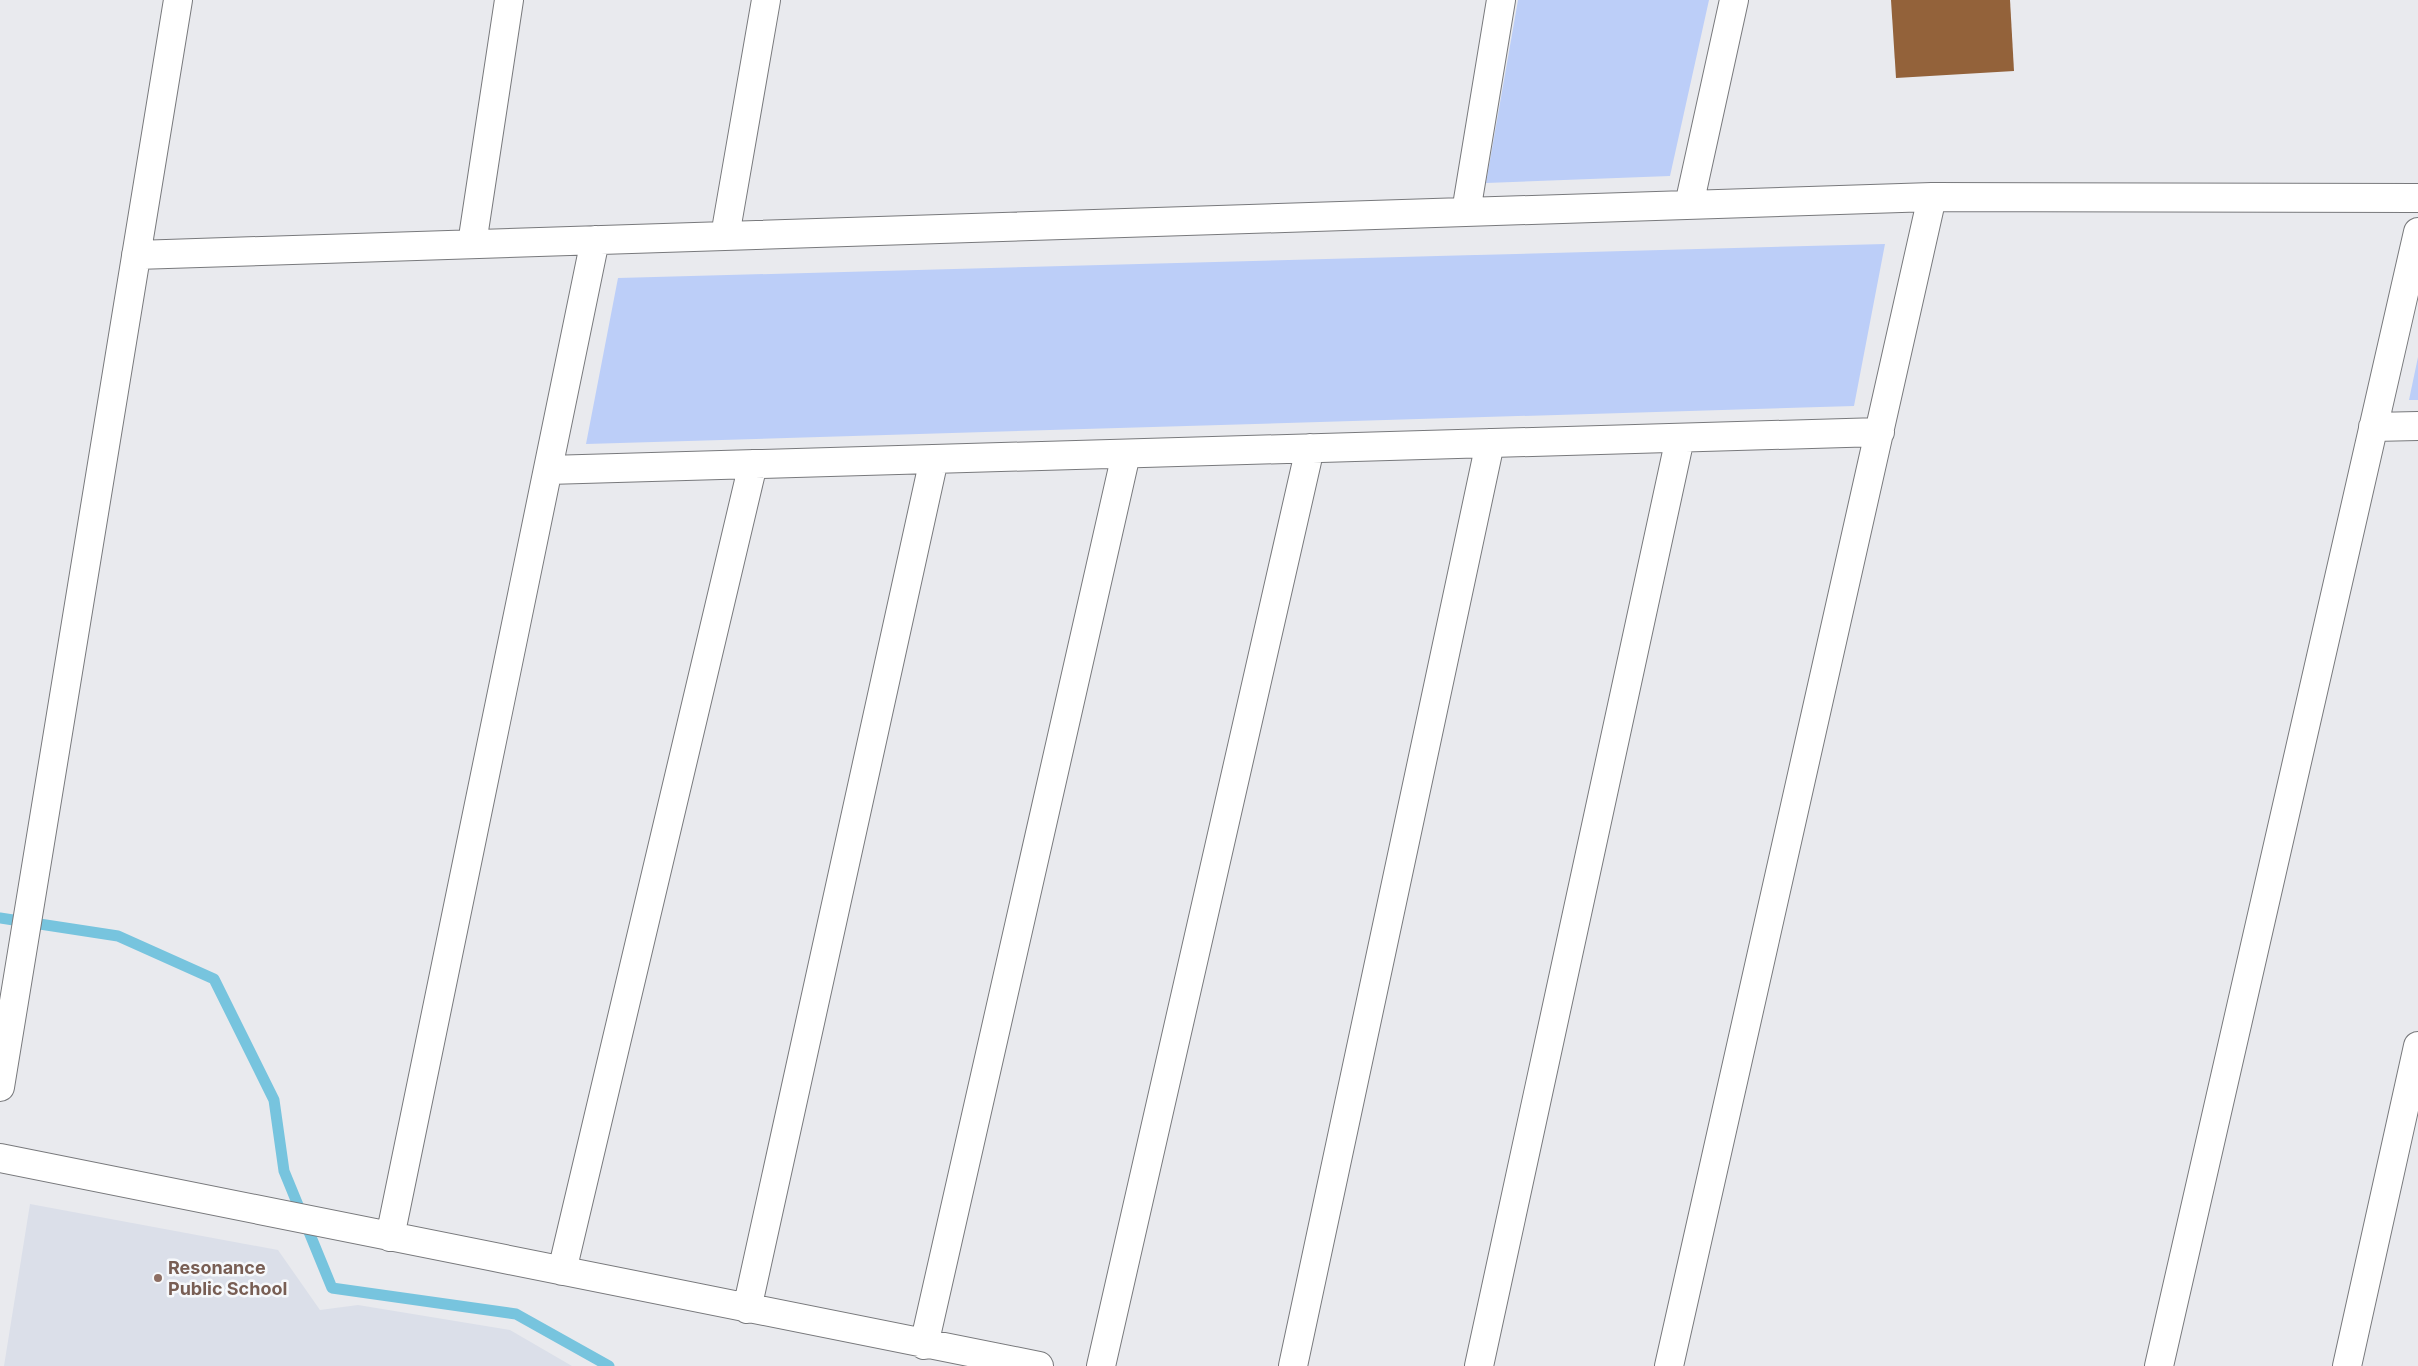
<svg xmlns="http://www.w3.org/2000/svg" width="2418" height="1366" font-family="Inter,sans-serif">
<style>
.built{fill:#dbdfe9}
.green{fill:#bccef8}
.lines{fill:none;stroke-linecap:round;stroke-linejoin:round}
.stream{stroke:#77c4de;stroke-width:11}
.building{fill:#93623a}
.street-casing{stroke:#78797c;stroke-width:30}
.street{stroke:#fff;stroke-width:28}
.education-dot{fill:#8d6e63;stroke:#f6f8fb;stroke-width:2}
.labels{text-anchor:middle;stroke-width:5;stroke-linejoin:round;paint-order:stroke}
.education-label{font-size:18px;font-weight:bold;fill:#785e54;stroke:#f6f8fb;text-anchor:start}
</style>
<rect width="100%" height="100%" fill="#e9eaee"/>
<path class="built" d="M30,1204l248,46 42,60 38,-5 152,25 62,36h-568z"/>
<path class="green" d="M1518,0h191l-39,176 -184,7z
M1885,244l-31,162 -1268,38 32,-166z
M2418,357v43h-9z"/>
<g class="lines">
<path class="stream" d="M0,918l118,18 96,43 60,121 10,71 48,117 184,26 93,52"/>
</g>
<path class="building" d="M1891,0h119l4,71 -118,7z"/>
<g class="lines">
<g class="street-casing">
<path id="street" d="M1689,205l45,-205
M1466,212l35,-212
M725,236l41,-236
M472,244l37,-244
M136,255l1796,-58 486,1
M2373,427l45,-1
M548,470l1332,-38
M0,1087l178,-1087
M0,1158l1039,208
M390,1237l205,-997
M562,1271l191,-807
M747,1309l187,-850
M924,1345l202,-891
M1101,1366l209,-918
M1293,1366l197,-923
M1479,1366l201,-928
M1669,1366l263,-1169
M2159,1366l259,-1134
M2347,1366l71,-320"/>
</g>
<use href="#street" class="street"/>
</g>
<circle class="education-dot" cx="158" cy="1278" r="5"/>
<g class="labels">
<g class="education-label">
<text x="168" y="1274">Resonance<tspan x="168" dy="21">Public School</tspan></text>
</g>
</g>
</svg>
